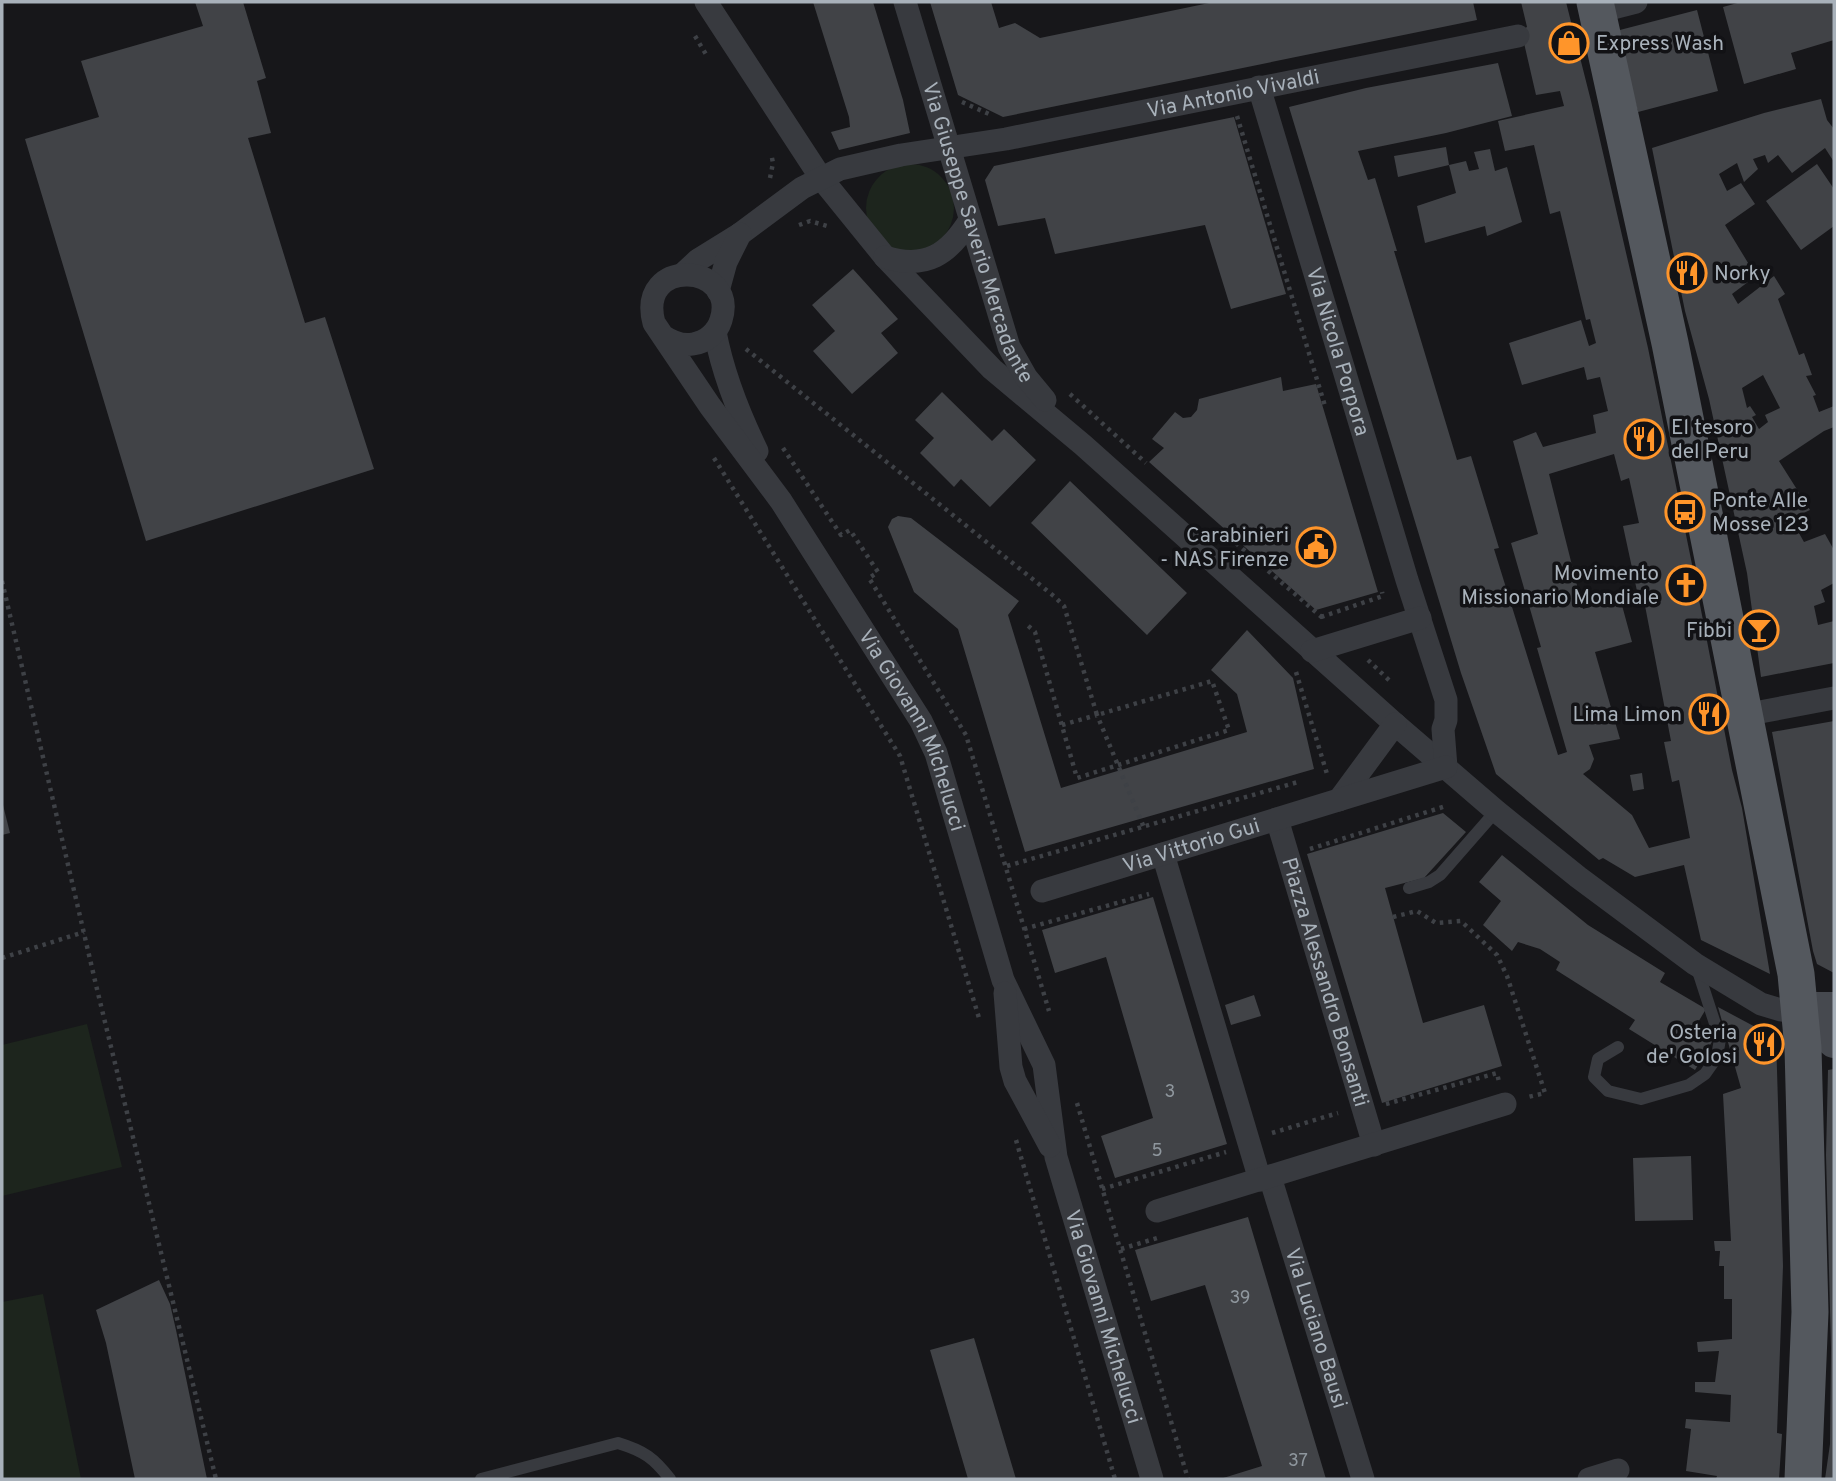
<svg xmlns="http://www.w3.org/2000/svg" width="1836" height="1481" font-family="Overpass,sans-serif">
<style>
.green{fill:#1d251d}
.building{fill:#414347;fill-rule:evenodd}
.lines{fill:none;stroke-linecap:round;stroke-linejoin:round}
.path{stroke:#3e4146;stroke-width:4.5;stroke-dasharray:3.5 5;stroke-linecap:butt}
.lane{stroke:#383a3f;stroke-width:12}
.street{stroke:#383a3f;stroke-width:23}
.secondary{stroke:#46494f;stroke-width:32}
.primary{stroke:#54585e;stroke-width:37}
.labels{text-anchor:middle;stroke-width:7;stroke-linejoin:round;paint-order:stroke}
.number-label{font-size:18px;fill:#8e969d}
.poi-label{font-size:21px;fill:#a8b1ba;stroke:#121215;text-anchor:end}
.street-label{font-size:21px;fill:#a8b1ba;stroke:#121215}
</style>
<rect width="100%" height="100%" fill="#17171a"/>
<path class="green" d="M866 208a44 44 0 1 1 88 0a44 44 0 1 1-88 0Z
M87,1024l35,143 -120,29v-151z
M43,1294l38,185h-79v-177z"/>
<path class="building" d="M195,2h48l23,76 -9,3 14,52 -23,5 57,185 20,-6 49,152 -228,72 -121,-402 74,-22 -18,-56 122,-35z
M813,2h60l30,98 7,33 -71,17 -8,-18 19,-5 -1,-10z
M930,2h61l8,26 16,-5 25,15 174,-36h259l4,18 -474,97 -45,-22z
M1521,2h45l25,99 57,247 47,231 37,191 10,38 28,166 -69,-34 -17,-75 -49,12 -32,-19 -4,2 -103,-86 -35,-101 -172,-566 77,-19 132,-25 14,53 -66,17 -88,18 10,29 7,-2 22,73h-3l63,209 14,-4 28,92 -5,1 64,206 9,-3 -30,-104 4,-1 -30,-104 27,-9 -25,-93 23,-9 7,15 53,-14 -3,-18 15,-4 -8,-34 -13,3 -3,-13 -62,18 -13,-42 72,-23 8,26 7,-3 -6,-24 -4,1 -26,-109 -10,3 -16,-69 -29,6 -7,-30 66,-15 -4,-15 -24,4 -15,-65 6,-3zM1614,454l7,27 8,-3 10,45 -16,3 14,65 5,-1 29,151 -7,1 8,40 7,-2 11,58 -41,10 -17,-33 -49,-41 7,-5 4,-10 -5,-14 31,-6 -25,-87 37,-10 -12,-44 -37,11 -34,-135z
M1741,2h93v38l-43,13 5,16 -52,15 -21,-77z
M1697,10l21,81 -80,21 -22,-81z
M1821,99l6,21 7,9v33l-9,-14 -33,25 -14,-18 -10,8 -3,-8 -12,4 5,10 -14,13 -7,-19 -18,11 8,17 14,-8 14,21 -30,21 31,51 -24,18 6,10 36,-28 11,18 -7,5 21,56 5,-2 8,22 -6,1 10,19 -3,1 6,16 15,-6v21l-10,4 -45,30 31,49 -19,9 13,23 21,-8 9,16v33l-13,7 4,12 -11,4 4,19 16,-4v42l-73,14 -14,-104 -38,-174 -24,-88 -33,-163 112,-35zM1763,375l17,33 -15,7 3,7 -9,7 -7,-12 4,-2 -6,-9 -3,2 -5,-20z
M1234,117l52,177 -55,15 -26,-84 -150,29 -10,-36 -47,8 -13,-46 9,-14z
M1446,147l3,18 -51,12 -4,-21z
M1490,149l5,22 12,-4 15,55 -35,14 -2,-10 -60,17 -8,-37 39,-13 -7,-28 17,-4 3,10 10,-2 -5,-17z
M1817,164l17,25v37l-33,24 -35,-49z
M853,269l45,50 -17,14 17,20 -46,41 -39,-43 22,-20 -23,-26z
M1281,377l2,14 33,-7 62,208 -62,18 -167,-148 15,-14 -12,-9 23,-27 8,6 8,-1 6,-7 2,-11z
M942,392l50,49 12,-12 32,31 -46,47 -29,-28 -7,8 -34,-34 14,-15 -19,-18z
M1070,481l117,112 -40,42 -116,-112z
M898,516l13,2 108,83 -11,14 53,173 186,-56 -10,-38 -26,-24 36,-40 46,48 21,91 -289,83 -67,-223 -44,-37 -26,-65 4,-8z
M1834,721v252l-17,-9 -4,-13 -41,-219z
M1642,773l2,16 -11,2 -3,-16z
M2,801l8,32 -8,2z
M1443,813l23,19 -42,46 -39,10 38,135 61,-18 18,61 -120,37 -75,-249z
M1502,855l86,70 77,48 -5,9 46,27 -12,20 19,11 -18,30 -66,-41 6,-9 -79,-50 4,-8 -20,-13 -22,-7 -6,9 -29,-26 18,-24 -22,-19z
M1153,897l74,247 -112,34 -14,-42 52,-18 -47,-161 -51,16 -13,-43z
M1254,995l7,21 -30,9 -6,-20z
M1718,1007l58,31 7,228 -6,167 5,1 -3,45h-63l1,-3 -31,-5 5,-42 -6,-1 1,-9 44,3 1,-27 -36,-3v-10h20l4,-31 -21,1 -1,-10 35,-3v-40h-8v-33h-5l1,-15h-5l-1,-10h17l-8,-147 18,-6z
M1834,1069v410h-9l5,-35 1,-96 -5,-193 2,-85z
M1691,1156l2,64 -58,1 -2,-63z
M1248,1217l78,262h-106l42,-13 -57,-181 -54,16 -16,-51z
M159,1280l11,24 6,26 31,149h-72l-29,-136 -10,-33z
M974,1338l42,141h-48l-38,-129z"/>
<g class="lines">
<path class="path" d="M695,36l12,20
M962,102l27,12
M1237,116l88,290
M770,178l3,-15 -2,-10
M799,225l11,-4 17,5
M746,349l309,248 9,9 33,109 115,-34 17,49 -152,48 -42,-146 -10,-9
M1070,394l76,69
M783,448l58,87 9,-5 28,42 -9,6 97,157 83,276
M714,458l186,298 79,262
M1223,532l102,88
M2,581l94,404 120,494
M1321,617l62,-21 -1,-4
M1368,660l24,23
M1296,672l31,102
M1062,725l35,-10 48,115
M1310,849l136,-43
M1007,866l291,-84
M1393,917l24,-6 19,12 25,-2 36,34 10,21 38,117 -17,4
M1024,929l125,-35
M2,958l82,-26
M1077,1103l111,376
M1386,1104l111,-31 2,9
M1272,1133l66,-20
M1016,1140l99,339
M1102,1189l124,-37
M1121,1249l36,-11"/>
<path class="lane" d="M1409,888l20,-6 11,-7 56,-64
M1618,1047l-20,12 -4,18 14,14 33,8 48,-14 16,-11 12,-17 3,-18 -24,-74
M481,1479l137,-36c26,8 36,15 52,36"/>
<g class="street">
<path d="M706,2l115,176 64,79 107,112 91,76 312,279 101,87 82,66 117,87 66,40 20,6 19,3"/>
<path id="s1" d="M905,2l104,345 17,30 19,23"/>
<path d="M1597,12l39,-10"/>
<path id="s2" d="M1259,87l148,493 39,120v20l-3,9 3,38"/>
<path d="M885,257c41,13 64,-3 85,-37"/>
<path id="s3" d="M683,274l15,-14 42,-26 62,-46 38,-19 61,-14 105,-16 512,-103"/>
<path d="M718,291l8,-29 14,-28"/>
<path d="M715,332c8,42 23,80 42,119"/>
<path id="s4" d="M663,336c9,6 19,10 30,8 13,-2 24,-11 28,-24 18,-57 -85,-64 -67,3l56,83 71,95 140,220 15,32 67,227 41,85 12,92 96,322"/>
<path d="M1312,651l108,-33"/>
<path d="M1744,715l90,-17"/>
<path d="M1339,800l56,-76"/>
<path id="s5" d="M1277,819l97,326"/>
<path d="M1163,854l97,326"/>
<path id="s6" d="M1042,891l404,-124"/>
<path d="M1005,993l6,74 4,14 35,65"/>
<path id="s7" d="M1270,1177l93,302"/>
<path d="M1157,1211l348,-107"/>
<path d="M1589,1479l29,-9"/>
</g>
<path class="secondary" d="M1834,1008h-18l-16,5 34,29"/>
<path class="primary" d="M1595,2l75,341 126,631 7,74 7,264 -7,167"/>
</g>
<defs>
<g id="shop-ring" transform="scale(2.0125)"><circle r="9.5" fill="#121215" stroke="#ff952a" stroke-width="1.5"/><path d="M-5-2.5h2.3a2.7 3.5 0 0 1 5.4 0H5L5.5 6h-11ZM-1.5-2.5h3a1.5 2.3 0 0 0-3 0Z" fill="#ff952a"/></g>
<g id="restaurant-ring" transform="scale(2.0125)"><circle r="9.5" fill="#121215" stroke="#ff952a" stroke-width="1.5"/><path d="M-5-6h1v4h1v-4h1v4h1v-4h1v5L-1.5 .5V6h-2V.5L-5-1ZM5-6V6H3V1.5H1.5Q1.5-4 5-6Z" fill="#ff952a"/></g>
<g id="bus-ring" transform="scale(2.0125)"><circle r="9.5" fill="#121215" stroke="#ff952a" stroke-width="1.5"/><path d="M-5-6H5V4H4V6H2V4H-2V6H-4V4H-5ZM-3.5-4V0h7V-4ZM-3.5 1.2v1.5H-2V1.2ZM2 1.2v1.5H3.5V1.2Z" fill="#ff952a"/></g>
<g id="civic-ring" transform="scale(2.0125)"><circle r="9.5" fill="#121215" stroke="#ff952a" stroke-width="1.5"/><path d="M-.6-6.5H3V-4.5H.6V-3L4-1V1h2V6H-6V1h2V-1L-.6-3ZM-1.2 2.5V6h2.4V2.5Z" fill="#ff952a"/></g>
<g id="church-ring" transform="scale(2.0125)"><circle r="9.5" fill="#121215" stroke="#ff952a" stroke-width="1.5"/><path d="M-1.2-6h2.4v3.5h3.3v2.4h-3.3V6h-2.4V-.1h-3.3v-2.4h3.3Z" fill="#ff952a"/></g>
<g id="bar-ring" transform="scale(2.0125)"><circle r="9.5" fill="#121215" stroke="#ff952a" stroke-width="1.5"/><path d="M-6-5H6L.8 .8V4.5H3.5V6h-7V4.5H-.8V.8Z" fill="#ff952a"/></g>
</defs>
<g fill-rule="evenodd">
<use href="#shop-ring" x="1569" y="43"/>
<use href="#restaurant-ring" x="1687" y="273"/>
<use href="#restaurant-ring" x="1644" y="439"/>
<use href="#bus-ring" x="1685" y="512"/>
<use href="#civic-ring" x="1316" y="547"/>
<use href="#church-ring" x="1686" y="585"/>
<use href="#bar-ring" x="1759" y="630"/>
<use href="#restaurant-ring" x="1709" y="714"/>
<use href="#restaurant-ring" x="1764" y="1044"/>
</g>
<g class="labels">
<g class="number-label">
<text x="1170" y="1097">3</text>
<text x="1157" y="1156">5</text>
<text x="1240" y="1303">39</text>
<text x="1298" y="1466">37</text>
</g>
<g class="poi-label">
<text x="1596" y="50" text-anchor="start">Express Wash</text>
<text x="1714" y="280" text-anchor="start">Norky</text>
<text x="1671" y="434" text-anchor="start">El tesoro<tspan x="1671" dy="24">del Peru</tspan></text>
<text x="1712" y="507" text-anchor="start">Ponte Alle<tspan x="1712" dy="24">Mosse 123</tspan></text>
<text x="1289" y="542">Carabinieri<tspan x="1289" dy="24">- NAS Firenze</tspan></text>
<text x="1659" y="580">Movimento<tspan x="1659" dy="24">Missionario Mondiale</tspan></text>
<text x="1732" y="637">Fibbi</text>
<text x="1682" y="721">Lima Limon</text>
<text x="1737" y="1039">Osteria<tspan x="1737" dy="24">de' Golosi</tspan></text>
</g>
<g class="street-label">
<text dy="7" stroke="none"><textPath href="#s3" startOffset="590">Via Antonio Vivaldi</textPath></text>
<text dy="7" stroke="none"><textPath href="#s1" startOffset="242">Via Giuseppe Saverio Mercadante</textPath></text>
<text dy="7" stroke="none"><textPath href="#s2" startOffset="276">Via Nicola Porpora</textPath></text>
<text dy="7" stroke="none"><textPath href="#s4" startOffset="691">Via Giovanni Michelucci</textPath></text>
<text dy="7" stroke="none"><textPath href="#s6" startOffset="156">Via Vittorio Gui</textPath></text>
<text dy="7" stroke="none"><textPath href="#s5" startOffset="170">Piazza Alessandro Bonsanti</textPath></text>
<text dy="7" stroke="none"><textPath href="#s4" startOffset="1312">Via Giovanni Michelucci</textPath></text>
<text dy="7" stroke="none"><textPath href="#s7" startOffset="158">Via Luciano Bausi</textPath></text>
</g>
</g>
<rect width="1836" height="1481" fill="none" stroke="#a8b1ba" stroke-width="7"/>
</svg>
